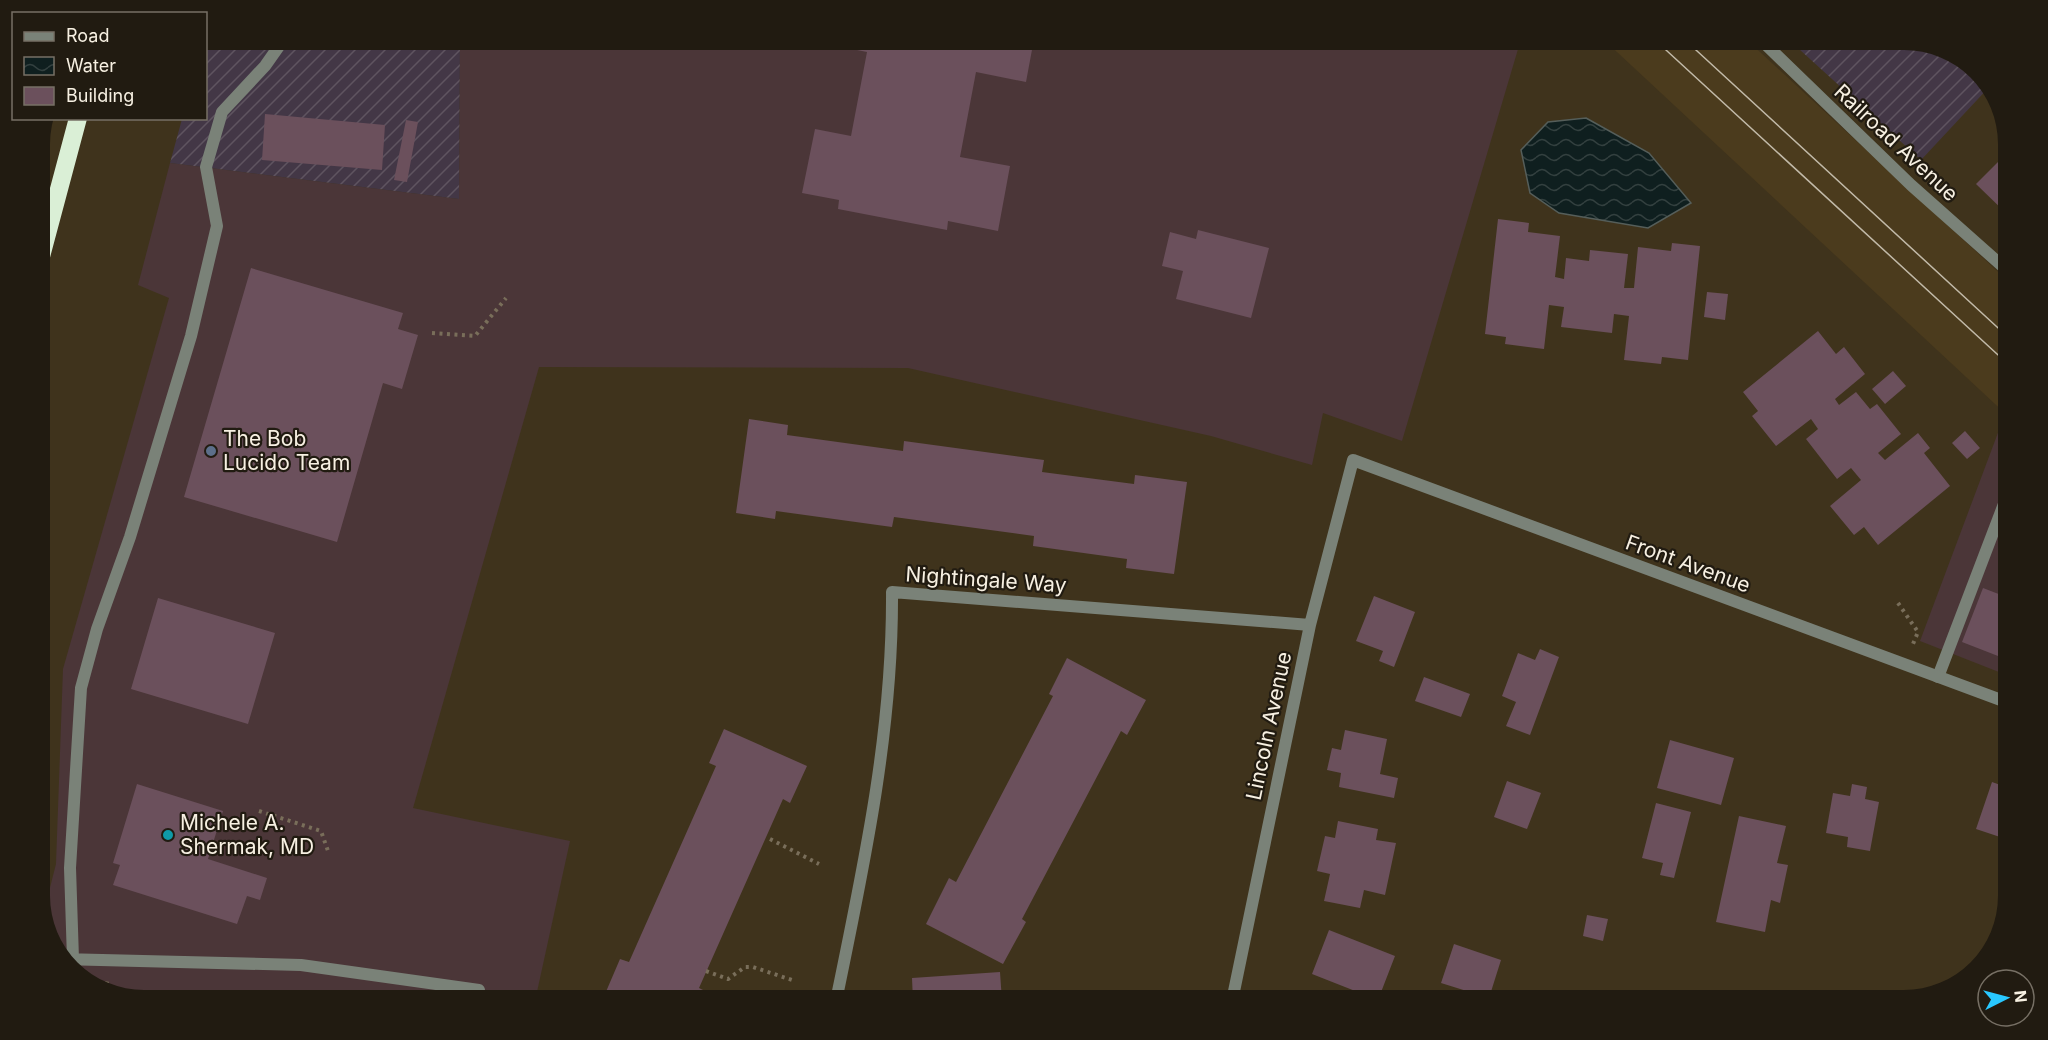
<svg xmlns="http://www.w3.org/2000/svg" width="2048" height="1040" font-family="Inter,sans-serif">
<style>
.commercial{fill:#4b3638}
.industrial{fill:url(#industrial-furrows)}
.built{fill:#4b3b1d}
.water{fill:url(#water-waves);stroke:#555e5a;stroke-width:1.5}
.building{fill:#6b505c}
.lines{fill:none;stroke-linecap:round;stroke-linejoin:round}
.path{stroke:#796e5a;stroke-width:4;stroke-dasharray:3 4.5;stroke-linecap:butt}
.lane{stroke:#7a8278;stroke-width:12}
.street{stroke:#7a8278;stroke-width:12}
.highway{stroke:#daefd6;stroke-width:18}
.tram{stroke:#c2baa9;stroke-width:1.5}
.service-dot{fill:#5c6f8a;stroke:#211b11;stroke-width:2}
.culture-dot{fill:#0f9aa8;stroke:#211b11;stroke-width:2}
.labels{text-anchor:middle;stroke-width:4.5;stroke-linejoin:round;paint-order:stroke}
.street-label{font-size:21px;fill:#f7f0e2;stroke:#211b11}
.poi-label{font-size:21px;fill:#f7f0e2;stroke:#211b11;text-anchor:start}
</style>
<defs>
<pattern id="industrial-furrows" width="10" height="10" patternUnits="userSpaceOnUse" patternTransform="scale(1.5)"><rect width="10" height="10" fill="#433746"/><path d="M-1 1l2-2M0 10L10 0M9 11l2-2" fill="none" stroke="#5f5460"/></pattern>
<pattern id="water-waves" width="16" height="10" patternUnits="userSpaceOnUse" patternTransform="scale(1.5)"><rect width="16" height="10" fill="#0f1f1f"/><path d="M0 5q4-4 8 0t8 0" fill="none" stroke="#33403f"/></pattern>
</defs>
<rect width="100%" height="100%" fill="#3f331c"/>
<path class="commercial" d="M460,39h1061l-119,402 -79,-28 -11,52 -101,-29 -303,-68 -369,-1 -126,441 157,33 -35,160h-391l-46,-11 -41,-35 -14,-40 13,-51 7,-195 106,-371 -31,-13 32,-122 289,36z
M2005,414l4,3v259l-89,-35z"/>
<path class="industrial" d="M206,39h254l-1,160 -289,-36 12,-44 24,-1z
M1788,39h116l46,11 41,35 -70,75z"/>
<path class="built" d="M1603,39h143l263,243v135z"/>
<path class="water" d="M1586,118l63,35 42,50 -43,25 -89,-15 -29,-20 -9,-43 27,-28z"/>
<path class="building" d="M834,39h200l-8,43 -50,-10 -16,85 50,9 -12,65 -50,-10 -1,9 -109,-21 1,-9 -37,-7 13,-64 36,7 16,-84 -35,-7z
M265,114l120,11 -3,45 -120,-10z
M406,120l12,2 -11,60 -13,-2z
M1999,161l10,10v45l-33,-32z
M1498,219l31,4 -1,9 32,4 -5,41 9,2 2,-21 23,3 1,-11 38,4 -4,34h10l4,-41 33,4 1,-8 28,3 -12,114 -26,-3 -1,7 -37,-4 5,-44 -15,-2 -2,19 -51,-6 3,-20 -15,-2 -5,44 -39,-5 1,-7 -21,-3z
M1198,230l71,18 -18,70 -75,-19 7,-28 -21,-5 8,-34 26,7z
M251,268l152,45 -5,16 20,6 -16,54 -19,-6 -46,159 -153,-45z
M1707,292l21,2 -3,26 -21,-3z
M1818,331l18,23 8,-7 21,27 -30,25 4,6 17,-13 14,17 7,-5 24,30 -23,19 7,7 33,-27 12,15 -6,5 26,33 -72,59 -14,-18 -10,8 -24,-29 31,-26 -10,-12 -14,11 -31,-40 12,-10 -7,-10 -35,27 -24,-30 6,-5 -15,-19z
M1893,371l13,15 -21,18 -13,-15z
M749,419l39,6 -1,10 116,16 1,-10 140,19 -2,12 92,12 1,-9 52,7 -13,92 -48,-6 1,-9 -94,-13 1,-10 -140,-19 -2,10 -116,-16 -1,8 -39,-6z
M1965,431l15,17 -13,11 -15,-16z
M1983,588l26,10v31l-11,27 -36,-14z
M1374,596l41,16 -21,55 -15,-6 4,-10 -27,-10z
M158,598l117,35 -27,91 -117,-35z
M1540,649l19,8 -29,78 -24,-9 10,-24 -14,-6 16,-43 17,7z
M1067,658l79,42 -19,35 -6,-4 -99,188 4,3 -23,42 -77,-40 23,-46 7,4 97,-186 -4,-2z
M1424,677l46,17 -9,23 -46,-16z
M724,729l83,37 -17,37 -7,-4 -84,189 4,2 -5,11h-96l18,-42 9,3 87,-196 -7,-3z
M1345,730l42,9 -7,35 18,4 -4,20 -55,-11 2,-14 -14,-3 5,-22 9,2z
M1670,740l64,18 -13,47 -64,-17z
M1507,781l34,12 -14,36 -33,-12z
M1992,782l17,6v52l-33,-11z
M137,784l86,27 -15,48 59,19 -7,22 -13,-4 -10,28 -124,-39 7,-20 -7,-2z
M1852,784l15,3 -2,12 14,3 -9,49 -23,-4 1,-10 -22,-4 7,-40 17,3z
M1656,803l35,9 -17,66 -14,-3 3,-12 -21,-5z
M1739,816l47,10 -9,37 11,2 -8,38 -9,-3 -6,32 -49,-10z
M1338,821l40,8 -2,11 20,3 -11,52 -21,-5 -4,18 -36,-7 6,-27 -13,-3 8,-35 10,2z
M1587,915l21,4 -5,22 -20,-5z
M1329,930l66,26 -17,44 -66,-26z
M1454,944l47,16 -12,38 -48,-15z
M1000,972l2,29h-89l-1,-23z"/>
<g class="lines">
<path class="path" d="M432,333l43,3 31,-38
M1898,603l20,29 -5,12
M259,811l62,20 7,20
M770,839l49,25
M706,971l22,8 17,-12h8l42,14
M106,992l1,-11"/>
<path class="lane" d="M1938,677l69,-181 2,1
M61,959l240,6 178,25
M73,959l-3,-91 11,-180 16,-59 33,-92 61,-201 26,-110 -11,-59 16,-55 43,-46 19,-27"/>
<path class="street" d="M1760,39l151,146 98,87
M836,1001c28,-136 57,-270 56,-409l418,33
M1232,1001l78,-376 43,-165 656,243"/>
<path class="highway" d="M39,264l39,-146"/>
<path class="tram" d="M1654,39l355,326
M1684,39l325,299"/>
</g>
<circle class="service-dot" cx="211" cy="451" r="6"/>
<circle class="culture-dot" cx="168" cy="835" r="6"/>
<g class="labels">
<g class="street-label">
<text transform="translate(1896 143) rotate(43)" y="7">Railroad Avenue</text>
<text transform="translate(1688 564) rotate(20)" y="7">Front Avenue</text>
<text transform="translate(986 580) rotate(4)" y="7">Nightingale Way</text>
<text transform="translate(1269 726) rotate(-78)" y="7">Lincoln Avenue</text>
</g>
<g class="poi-label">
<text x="223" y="446">The Bob<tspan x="223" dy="24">Lucido Team</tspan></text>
<text x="180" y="830">Michele A.<tspan x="180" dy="24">Shermak, MD</tspan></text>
</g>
</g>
<path d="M0 0H2048V1040H0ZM144 50H1904A94 94 0 0 1 1998 144V896A94 94 0 0 1 1904 990H144A94 94 0 0 1 50 896V144A94 94 0 0 1 144 50Z" fill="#211b11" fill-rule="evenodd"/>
<rect x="12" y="12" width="195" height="108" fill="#211b11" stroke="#777065" stroke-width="1.5"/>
<rect x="24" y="32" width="30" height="9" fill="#7a8278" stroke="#777065" stroke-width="1.5"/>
<text x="66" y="42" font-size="18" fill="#f7f0e2">Road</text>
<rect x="24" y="57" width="30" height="18" fill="url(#water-waves)" stroke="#777065" stroke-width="1.5"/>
<text x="66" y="72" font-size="18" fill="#f7f0e2">Water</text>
<rect x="24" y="87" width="30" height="18" fill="#6b505c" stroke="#777065" stroke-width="1.5"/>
<text x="66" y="102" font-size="18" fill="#f7f0e2">Building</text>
<g transform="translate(2006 998) rotate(84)"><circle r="28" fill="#211b11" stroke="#777065" stroke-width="1.5"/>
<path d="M0-4.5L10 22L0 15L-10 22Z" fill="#29c8ff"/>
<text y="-9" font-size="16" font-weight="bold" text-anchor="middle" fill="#f7f0e2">N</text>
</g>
</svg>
